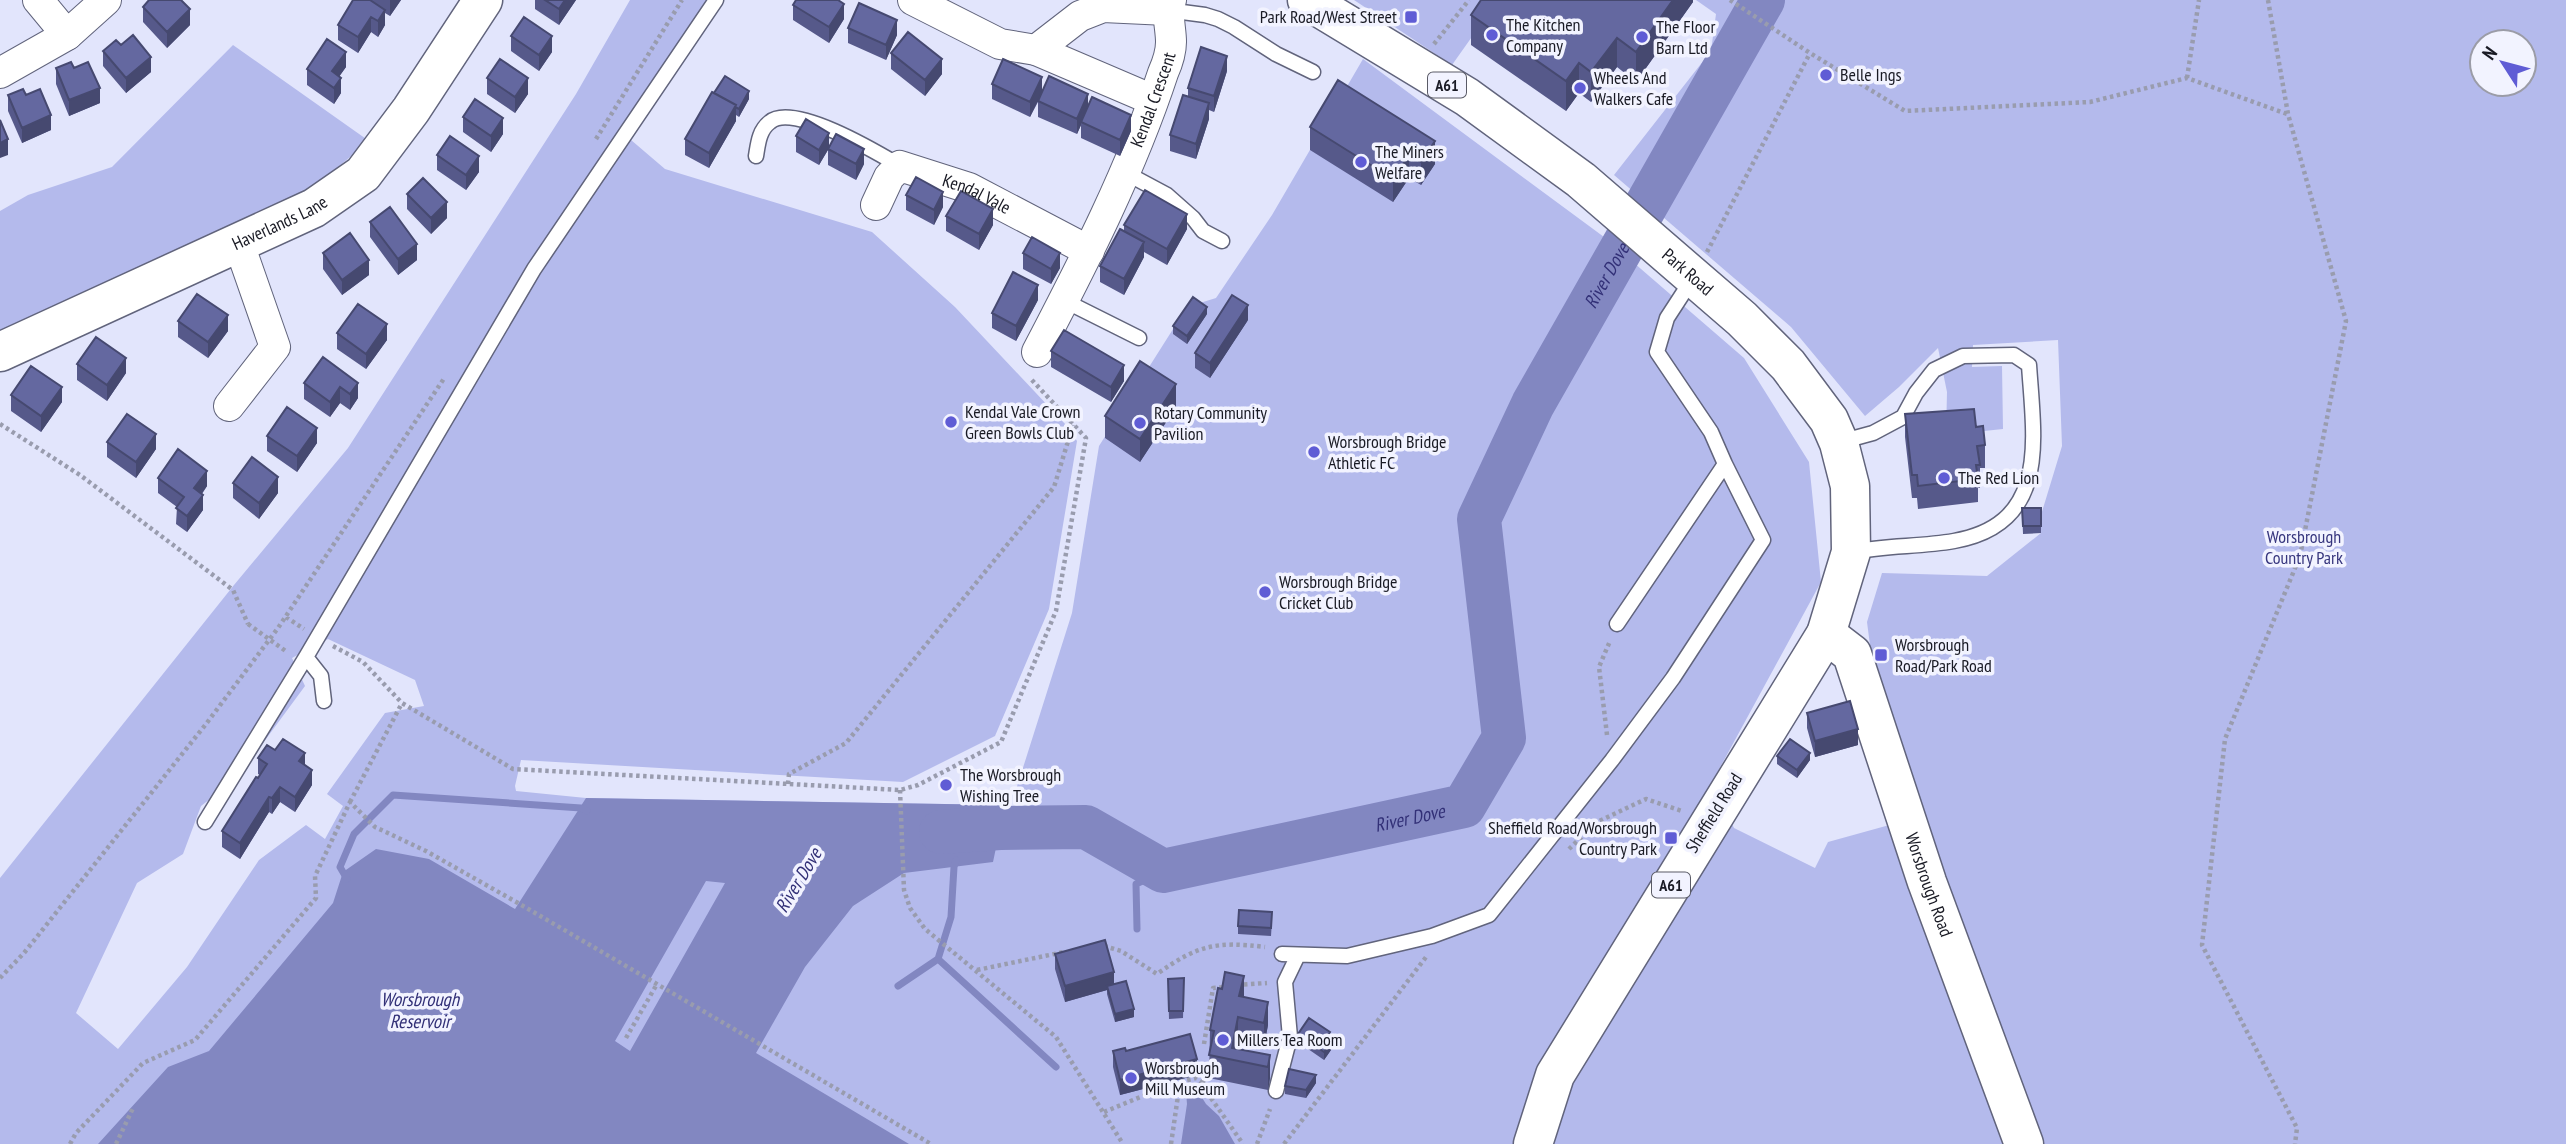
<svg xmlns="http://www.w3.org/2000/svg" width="2566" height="1144" font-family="'PT Sans Narrow',sans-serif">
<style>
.green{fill:#b4baec;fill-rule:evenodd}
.water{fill:#8287c1;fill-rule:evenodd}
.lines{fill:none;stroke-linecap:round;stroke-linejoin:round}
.stream{stroke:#8287c1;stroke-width:7}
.river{stroke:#8287c1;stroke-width:44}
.lane-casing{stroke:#61647c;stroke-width:17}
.street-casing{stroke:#61647c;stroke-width:32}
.secondary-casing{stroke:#61647c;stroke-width:41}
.highway-casing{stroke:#61647c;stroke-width:41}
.path{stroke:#999cae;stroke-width:4.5;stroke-dasharray:3.5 3.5;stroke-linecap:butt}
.lane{stroke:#fff;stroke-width:14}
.street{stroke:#fff;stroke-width:30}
.secondary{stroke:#fff;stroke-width:38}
.highway{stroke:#fff;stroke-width:38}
.path-bridge{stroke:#999cae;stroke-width:4.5;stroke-dasharray:3.5 3.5;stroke-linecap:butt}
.wall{fill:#56598a}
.shaded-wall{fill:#464970}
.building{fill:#6468a0;stroke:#464970;stroke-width:2}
.poi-dot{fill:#5f5cd5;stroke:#f2f3ff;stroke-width:2.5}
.labels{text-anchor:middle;stroke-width:7;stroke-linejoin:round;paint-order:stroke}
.shield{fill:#f2f3ff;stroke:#5a5b66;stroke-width:2}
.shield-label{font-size:16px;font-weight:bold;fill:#191a24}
.poi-label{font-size:18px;fill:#191a24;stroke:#f2f3ff;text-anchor:start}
.street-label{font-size:18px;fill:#191a24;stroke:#f2f3ff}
.park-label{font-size:18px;fill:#37367e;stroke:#f2f3ff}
.water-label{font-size:19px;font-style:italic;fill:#323077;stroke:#f2f3ff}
</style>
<rect width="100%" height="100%" fill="#e2e5fc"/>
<path class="green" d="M630,0h84l-90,134 41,35 207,63 83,75 111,118 11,16 -28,168 -54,127 -92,46 -382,-22 -6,26 1,5 70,7 419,7 35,9 -25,-21 57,-180 27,-167 88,-139 29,-9 56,-83 91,-156 241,178 140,121 65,104 12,120 -110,202 23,44 81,40 13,-26 65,-18 -26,-202 15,-49 105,3 54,-43v-18l21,-69 -4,-106 -85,5 -1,22 30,-1 1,63 -57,6 1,-43 -9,-44 -39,39 -34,29 -74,-89 -177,-152 97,-124 5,-37 -20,-14h870v1144h-2566v-266l234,-293 114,-137 228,-354zM2482,42h42v42h-42zM328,639l87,41 9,26 -39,7 -58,81 16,12 -18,33 -19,-14 -47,35 -72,107 -69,82 -42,-36 61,-130 46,-29 18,-48 37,-29 67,-91 -13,-28z
M1354,0h144l-46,65z
M233,45l136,96 -76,64 -293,127v-121l28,-16 84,-28z"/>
<path class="water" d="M586,798l419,7 -12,57 -89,11 -51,33 -48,61 -49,86 153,91h-811l70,-77 41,-16 124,-148 10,-31 33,-23 53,10 86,50zM706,881l19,2 -95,168 -15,-10z
M1196,1088l10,16 13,12 16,28h-54l6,-40 -1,-12z"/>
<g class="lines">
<path class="stream" d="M956,860l-2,7 -3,50 -13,42 118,108
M347,879l-7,-12 14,-33 39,-39 188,13 6,3
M1137,929l-1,-45 27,-13
M898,986l40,-27"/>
<path class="river" id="s1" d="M941,832l59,-4 86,-1 77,44 301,-65 40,-68 -25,-219 54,-115 230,-404"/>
<g class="lane-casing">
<path id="lane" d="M1167,10l38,5 13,4 16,8 42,27 37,18
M756,156c2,-12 3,-26 14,-34 23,-20 108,31 130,44
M1124,172l43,23 26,23 10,13 19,10
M1063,300l76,38
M1840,442l33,-9 30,-16 13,-24 18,-23 29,-14 51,-1 15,10c5,75 21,159 -75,176 -34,6 -68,4 -101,11
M1617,624l108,-160 -14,-32 -54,-80 10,-34 26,-40
M306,657l15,19 3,25
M205,822l101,-165 228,-388 182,-269
M1282,954l65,2 85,-20 57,-21 123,-155 61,-82 90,-138 -38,-76
M1276,1091l14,-54 -5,-55 13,-27"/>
</g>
<g class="street-casing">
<g id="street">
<path d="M38,0l29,35"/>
<path d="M913,0l87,44 36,6 44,-34 23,-9 64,3"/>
<path d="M1036,50l117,50"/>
<path d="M0,73l67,-38 39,-35"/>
<path id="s2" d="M876,205l13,-28 11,-11 69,22 120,63"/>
<path id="s3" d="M1037,352c47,-90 94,-182 126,-279 4,-9 8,-21 8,-31 0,-15 -5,-27 0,-42"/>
<path d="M229,406l46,-59 -36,-103"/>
</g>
</g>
<g class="secondary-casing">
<g id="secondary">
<path id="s4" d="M0,352l314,-144 49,-34 48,-64 72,-110"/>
<path id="s5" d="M1826,634l26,20 75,228 97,262"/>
</g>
</g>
<g class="highway-casing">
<g id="highway">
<path id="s6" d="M1307,0l160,97 114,83 161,139 46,46 41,55 10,23 11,43 1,66 -25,82 -271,441 -22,69"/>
</g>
</g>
<path class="path" d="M1730,0l80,53 95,58 185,-9 97,-24 100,36
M2268,0l20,114 58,207 -46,235 -75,183 -23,206 95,183 -2,16
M1434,44l35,-44
M2187,78l12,-78
M596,139l86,-139
M1707,252l103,-199
M0,424l80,51 153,115 15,34
M286,617l18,12
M333,646l30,16 39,41 111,66 387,21 18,-5 83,-43 55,-131 30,-173 -55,-59
M1607,735l-8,-68 11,-26
M788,784l1,-10 57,-31 208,-256 19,-62
M900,790l4,100 6,18 15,21 131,108 67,107
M350,802l52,-99
M1569,849l28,-27 49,-23 36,12
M1104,946l17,5 36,23c41,-29 59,-33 108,-27
M977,970l87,-18
M0,978l24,-25 182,-229 72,-96 167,-251
M1237,985l30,-2
M626,1038l31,-54
M1204,1044l9,-56 12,-1
M1203,1083l3,-11
M1104,1112l68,-28
M70,1144l6,-11 67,-70 52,-23 121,-142 -1,-22 35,-74 25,25 51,24 92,52 413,241
M116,1144l18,-38
M1171,1144l9,-62 16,-4 7,5 1,5 39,56
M1257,1144l13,-35
M1284,1144l142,-187"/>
<use href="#lane" class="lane"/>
<use href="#street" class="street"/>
<use href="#secondary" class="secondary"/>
<use href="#highway" class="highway"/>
<path class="path-bridge" d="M248,624l39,28"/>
</g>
<path class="wall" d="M353,0h48l-11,16 -5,-3v12l-7,12 -7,-5 -13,21 -20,-13v-15z
M535,0h41l-17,25 -24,-16z
M1693,0v2l-57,80 -19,-15 -26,35 -12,-9 -13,18 -95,-66v-30z
M793,5l51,14 -15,24 -36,-23z
M143,7l47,18 -23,23 -24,-26z
M848,28l49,7 -11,25 -38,-17z
M511,36l41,16 -13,19 -28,-20z
M121,45l30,27 -25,21 -23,-27v-15z
M891,53l51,21 -17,22 -34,-27z
M346,67l-7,9 2,17 -7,11 -27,-19v-16z
M56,68h18l26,35 -31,13 -13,-32z
M1227,71l-13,41 -5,-2v9l-13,40 -26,-8v-16l18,-39v-8z
M487,78l41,16 -13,19 -28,-19z
M1338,80l97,84 -14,21 -12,-7 -16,24 -83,-52v-23z
M992,84l50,8 46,15 43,24 -11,25 -39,-18v-13l-4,9 -39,-17v-15l-8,15 -38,-18z
M714,93l35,6 -10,18 -3,-2v6l-27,47 -24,-13v-16z
M8,95h18l25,35 -29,13 -14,-32z
M463,117l40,17 -12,18 -28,-20z
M796,136l33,11 35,17 -8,16 -28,-15v-15l-9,15 -23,-13z
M437,155l42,17 -13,18 -29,-20z
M407,194l40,24 -16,16 -24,-25z
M906,195l37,12 -9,18 -28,-15z
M946,216l47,9 -14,25 -33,-19z
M370,222l47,38 -19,15 -28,-38z
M1124,225l63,4 -20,36 -23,-13v5l-20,38 -24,-13v-16l24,-35z
M323,253l46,22 -27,20 -19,-26z
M1023,253l37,15 -9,16 -28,-15z
M1038,300l-22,41 -24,-13v-15z
M1207,314l-20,30 -14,-10v-8z
M1248,320l-38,58 -15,-10v-15z
M178,321l50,10 -20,27 -30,-21z
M337,333l50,7 -21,29 -29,-20z
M1051,351l73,30 -13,21 -60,-35z
M77,364l49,9 -19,28 -30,-21z
M304,383h54v15l-8,12 -10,-7 -10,14 -26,-18z
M11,395l51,7 -21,30 -30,-21z
M1176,407l-36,55 -35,-24v-22z
M1905,414l71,13 9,18v23h-5v20h-2v14l-60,7 -1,-11h-5l-7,-61z
M267,436l50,7 -20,29 -30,-21z
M107,442l49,7 -20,29 -29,-21z
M158,478l49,8 -5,8 1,16 -16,22 -11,-8 1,-17 -19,-14z
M233,483l45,10 -19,26 -26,-21z
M2022,508h19v25l-18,1z
M1807,713l51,32 -43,12 -8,-29z
M275,750l30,15 7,20 -17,27 -15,-10 -8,12 -3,-2 -29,47 -18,-12v-16l38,-56 -2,-1v-16z
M1777,756l33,4 -13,18 -20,-14z
M1272,920l-1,16 -33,-2v-8z
M1055,954l59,30 20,33 -19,5 -8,-28v-4l-42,12 -10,-33z
M1184,978l-1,40 -14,1 -1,-40z
M1222,989l22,8 24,28 -4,21 -26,-6 -2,9 34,6v23l-2,12 -59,-12 1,-48z
M1298,1034l32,6 -1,2 2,8 -7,10 -26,-18z
M1113,1051h13l71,24 -77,20 -7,-28z
M1316,1083l-10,15 -21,-4v-8z"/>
<path class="shaded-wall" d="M390,0h11l-11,16z
M565,0h11l-17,25v-16z
M1673,0h20v2l-57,80v-30z
M844,4v15l-15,24v-16z
M190,9v16l-23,23v-16z
M385,10v15l-7,12v-16z
M371,17v15l-13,21v-16z
M897,20v15l-11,25v-15z
M552,36v16l-13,19v-16z
M1617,38v29l-26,35v-30z
M346,52v15l-14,20v-16z
M1227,56v15l-13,41v-16z
M151,57v15l-25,21v-15z
M942,59v15l-17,22v-16z
M1579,63v30l-13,18v-30z
M1042,77v15l-12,25v-15z
M341,78v15l-7,11v-16z
M528,78v16l-13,19v-16z
M100,88v15l-31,13v-16z
M749,91v8l-10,18v-8z
M1088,94v16l-7,12v3l-4,9v-15z
M1209,103v16l-13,40v-15z
M736,105v16l-27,47v-15z
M51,115v15l-29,13v-15z
M1131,115v16l-11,25v-16z
M503,118v16l-12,18v-16z
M829,133v15l-10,17v-15z
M8,139v16l-8,3v-15z
M1435,141v23l-14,21v-23z
M864,149v15l-8,16v-16z
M1409,155v23l-16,24v-23z
M479,156v16l-13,18v-15z
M943,192v15l-9,18v-15z
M447,202v16l-16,16v-16z
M993,209v16l-14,25v-16z
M1187,214v15l-20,36v-16z
M1144,242v15l-20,38v-16z
M417,244v16l-19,15v-16z
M1060,253v15l-9,16v-15z
M369,260v15l-27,20v-15z
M1038,285v15l-22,41v-15z
M1248,305v15l-38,58v-15z
M1207,307v7l-20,30v-8z
M228,315v16l-20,27v-16z
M387,324v16l-21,29v-15z
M126,358v15l-19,28v-16z
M1124,365v16l-13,21v-15z
M358,383v15l-8,12v-16z
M1176,384v23l-36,55v-23z
M62,387v15l-21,30v-16z
M340,387v16l-10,14v-15z
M317,428v15l-20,29v-16z
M156,434v15l-20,29v-16z
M207,471v15l-13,18v-16z
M278,477v16l-19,26v-16z
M203,495v15l-16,22v-16z
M1858,729v16l-43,12v-16z
M305,753v15l-6,-7z
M1810,753v7l-13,18v-8z
M312,770v15l-17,27v-15z
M280,787v15l-8,12v-16z
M269,797v15l-29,47v-16z
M1114,972v16l-7,-2v4l-42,12v-16z
M1244,976v23l-5,20v-23z
M1268,1002v23l-4,21v-23z
M1134,1009v8l-19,5v-8z
M1238,1017v23l-4,20 -2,-12z
M1331,1043v7l-7,10v-8z
M1270,1055v23l-2,12v-23z
M1197,1059v16l-77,20v-15z
M1316,1075v8l-10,15v-8z"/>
<path class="building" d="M149,0h32l9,9 -23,23 -24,-25z
M353,0h17l15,10 -7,11 -7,-4 -13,20 -20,-12z
M545,0h20l-6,9z
M796,0h42l6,4 -15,23 -36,-22z
M1481,0h192l-37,52 -19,-14 -26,34 -12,-9 -13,18 -95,-66z
M859,3l38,17 -11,25 -38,-17z
M524,17l28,19 -13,19 -28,-19z
M908,32l34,27 -17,21 -34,-27z
M133,35l18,22 -25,21 -23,-27 13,-11 5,5z
M327,39l19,13 -14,19 9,7 -7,10 -27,-19z
M1201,47l26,9 -13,40 -26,-8z
M500,59l28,19 -13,19 -28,-19z
M1003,59l39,18 -12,25 -38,-18z
M71,62l3,6 14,-6 12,26 -31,12 -13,-32z
M725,76l24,15 -10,18 -4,-2 1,-2 -22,-12z
M1049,76l39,18 -11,25 -39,-18z
M1338,80l97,61 -14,21 -12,-7 -16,24 -83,-52z
M23,89l3,6 14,-6 11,26 -29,13 -14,-33z
M712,92l24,13 -27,48 -24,-14z
M1183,95l26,8 -13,41 -26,-9z
M1092,97l39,18 -11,25 -39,-18z
M475,99l28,19 -12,18 -28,-19z
M806,119l23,14 -10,17 -23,-14z
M0,120l8,19 -8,4z
M836,134l28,15 -8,15 -28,-15z
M450,136l29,20 -13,19 -29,-20z
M916,177l27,15 -9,18 -28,-15z
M423,178l24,24 -16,16 -24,-24z
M1145,190l42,24 -20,35 -43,-24z
M961,191l32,18 -14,25 -33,-18z
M390,207l27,37 -19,15 -28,-37z
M1120,229l24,13 -20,37 -24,-13z
M350,233l19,27 -27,20 -19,-27z
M1032,237l28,16 -9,16 -28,-16z
M1013,272l25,13 -22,41 -24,-13z
M197,294l31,21 -20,27 -30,-21z
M1232,295l16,10 -38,58 -15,-10z
M1193,297l14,10 -20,29 -14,-10z
M358,304l29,20 -21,30 -29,-21z
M1064,330l60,35 -13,22 -60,-36z
M96,337l30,21 -19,27 -30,-21z
M323,357l35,26 -8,11 -10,-7 -10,15 -26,-19z
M1140,361l36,23 -36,55 -35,-23z
M31,366l31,21 -21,29 -30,-21z
M287,407l30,21 -20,28 -30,-20z
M1974,409l2,18 7,-1 2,19 -8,1 3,19h-4l2,14 -60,7 -1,-11h-5l-7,-61z
M127,414l29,20 -20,28 -29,-20z
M178,449l29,22 -13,17 9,7 -16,21 -11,-8 8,-11 -26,-19z
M252,457l26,20 -19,26 -26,-20z
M2022,508h19v18h-18z
M1850,701l8,28 -43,12 -8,-28z
M283,739l22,14 -6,8 13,9 -17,27 -15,-10 -8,11 -3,-1 -29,46 -18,-12 34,-54 2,1 9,-14 -9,-6 9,-13 8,5z
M1790,739l20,14 -13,17 -20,-14z
M1239,910l33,2 -1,16 -33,-2z
M1105,940l9,32 -49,14 -10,-32z
M1225,972l19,4 -5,20 29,6 -4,21 -26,-6 -6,31 38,7 -2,12 -59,-12 5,-24 -4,-1 8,-42 4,1z
M1184,978l-1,33h-14l-1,-32z
M1126,981l8,28 -19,5 -8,-28z
M1309,1018l21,14 -4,7 5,4 -7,9 -26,-18z
M1190,1034l7,25 -77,21 -7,-29 12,-3 1,3z
M1289,1069l27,6 -10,15 -21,-4z"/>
<g class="poi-dot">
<rect x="1404" y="10" width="14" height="14" rx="3.5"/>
<circle cx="1492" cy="35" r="7"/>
<circle cx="1642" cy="37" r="7"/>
<circle cx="1826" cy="75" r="7"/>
<circle cx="1580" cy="88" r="7"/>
<circle cx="1361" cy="162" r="7"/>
<circle cx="951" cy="422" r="7"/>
<circle cx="1140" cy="423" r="7"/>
<circle cx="1314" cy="452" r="7"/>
<circle cx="1944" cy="478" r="7"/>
<circle cx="1265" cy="592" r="7"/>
<rect x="1874" y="648" width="14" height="14" rx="3.5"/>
<circle cx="946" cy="785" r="7"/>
<rect x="1664" y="831" width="14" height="14" rx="3.5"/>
<circle cx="1223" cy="1040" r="7"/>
<circle cx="1131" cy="1078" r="7"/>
</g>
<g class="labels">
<g class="shield">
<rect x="1428" y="72.5" width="38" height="25" rx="5"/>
<rect x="1652" y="872.5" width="38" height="25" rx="5"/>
</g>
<g class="shield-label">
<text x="1447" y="91">A61</text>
<text x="1671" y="891">A61</text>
</g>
<g class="poi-label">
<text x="1397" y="23" text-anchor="end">Park Road/West Street</text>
<text x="1506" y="31">The Kitchen<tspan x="1506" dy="21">Company</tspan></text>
<text x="1656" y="33">The Floor<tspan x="1656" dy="21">Barn Ltd</tspan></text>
<text x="1840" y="81">Belle Ings</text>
<text x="1594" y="84">Wheels And<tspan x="1594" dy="21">Walkers Cafe</tspan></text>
<text x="1375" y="158">The Miners<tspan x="1375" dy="21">Welfare</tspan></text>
<text x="965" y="418">Kendal Vale Crown<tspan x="965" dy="21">Green Bowls Club</tspan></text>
<text x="1154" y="419">Rotary Community<tspan x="1154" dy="21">Pavilion</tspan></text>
<text x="1328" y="448">Worsbrough Bridge<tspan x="1328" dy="21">Athletic FC</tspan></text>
<text x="1958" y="484">The Red Lion</text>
<text x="1279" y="588">Worsbrough Bridge<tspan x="1279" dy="21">Cricket Club</tspan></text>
<text x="1895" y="651">Worsbrough<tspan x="1895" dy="21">Road/Park Road</tspan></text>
<text x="960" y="781">The Worsbrough<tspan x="960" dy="21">Wishing Tree</tspan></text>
<text x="1657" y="834" text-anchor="end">Sheffield Road/Worsbrough<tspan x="1657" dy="21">Country Park</tspan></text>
<text x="1237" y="1046">Millers Tea Room</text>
<text x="1145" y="1074">Worsbrough<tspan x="1145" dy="21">Mill Museum</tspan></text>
</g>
<g class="street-label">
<text dy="6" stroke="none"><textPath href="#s3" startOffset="278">Kendal Crescent</textPath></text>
<text dy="6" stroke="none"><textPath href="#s2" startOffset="128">Kendal Vale</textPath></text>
<text dy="6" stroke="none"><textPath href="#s4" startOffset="308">Haverlands Lane</textPath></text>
<text dy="6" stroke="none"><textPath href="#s6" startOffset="469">Park Road</textPath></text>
<text transform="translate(1714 813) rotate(-58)" y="6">Sheffield Road</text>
<text dy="6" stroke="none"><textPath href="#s5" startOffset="276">Worsbrough Road</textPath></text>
</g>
<g class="park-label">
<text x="2304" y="543">Worsbrough<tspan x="2304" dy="21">Country Park</tspan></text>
</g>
<g class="water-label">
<text dy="7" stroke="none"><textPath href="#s1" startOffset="1116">River Dove</textPath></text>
<text dy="7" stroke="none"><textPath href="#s1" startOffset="486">River Dove</textPath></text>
<text transform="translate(798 880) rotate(-59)" y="7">River Dove</text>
<text x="420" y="1006">Worsbrough<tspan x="420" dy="22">Reservoir</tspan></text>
</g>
</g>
<g transform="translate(2503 63) rotate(306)"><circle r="33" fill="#f2f3ff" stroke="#9b9ca7" stroke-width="2"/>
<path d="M0-5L12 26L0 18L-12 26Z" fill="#5f5cd5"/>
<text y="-10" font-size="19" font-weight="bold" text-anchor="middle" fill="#191a24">N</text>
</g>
</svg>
